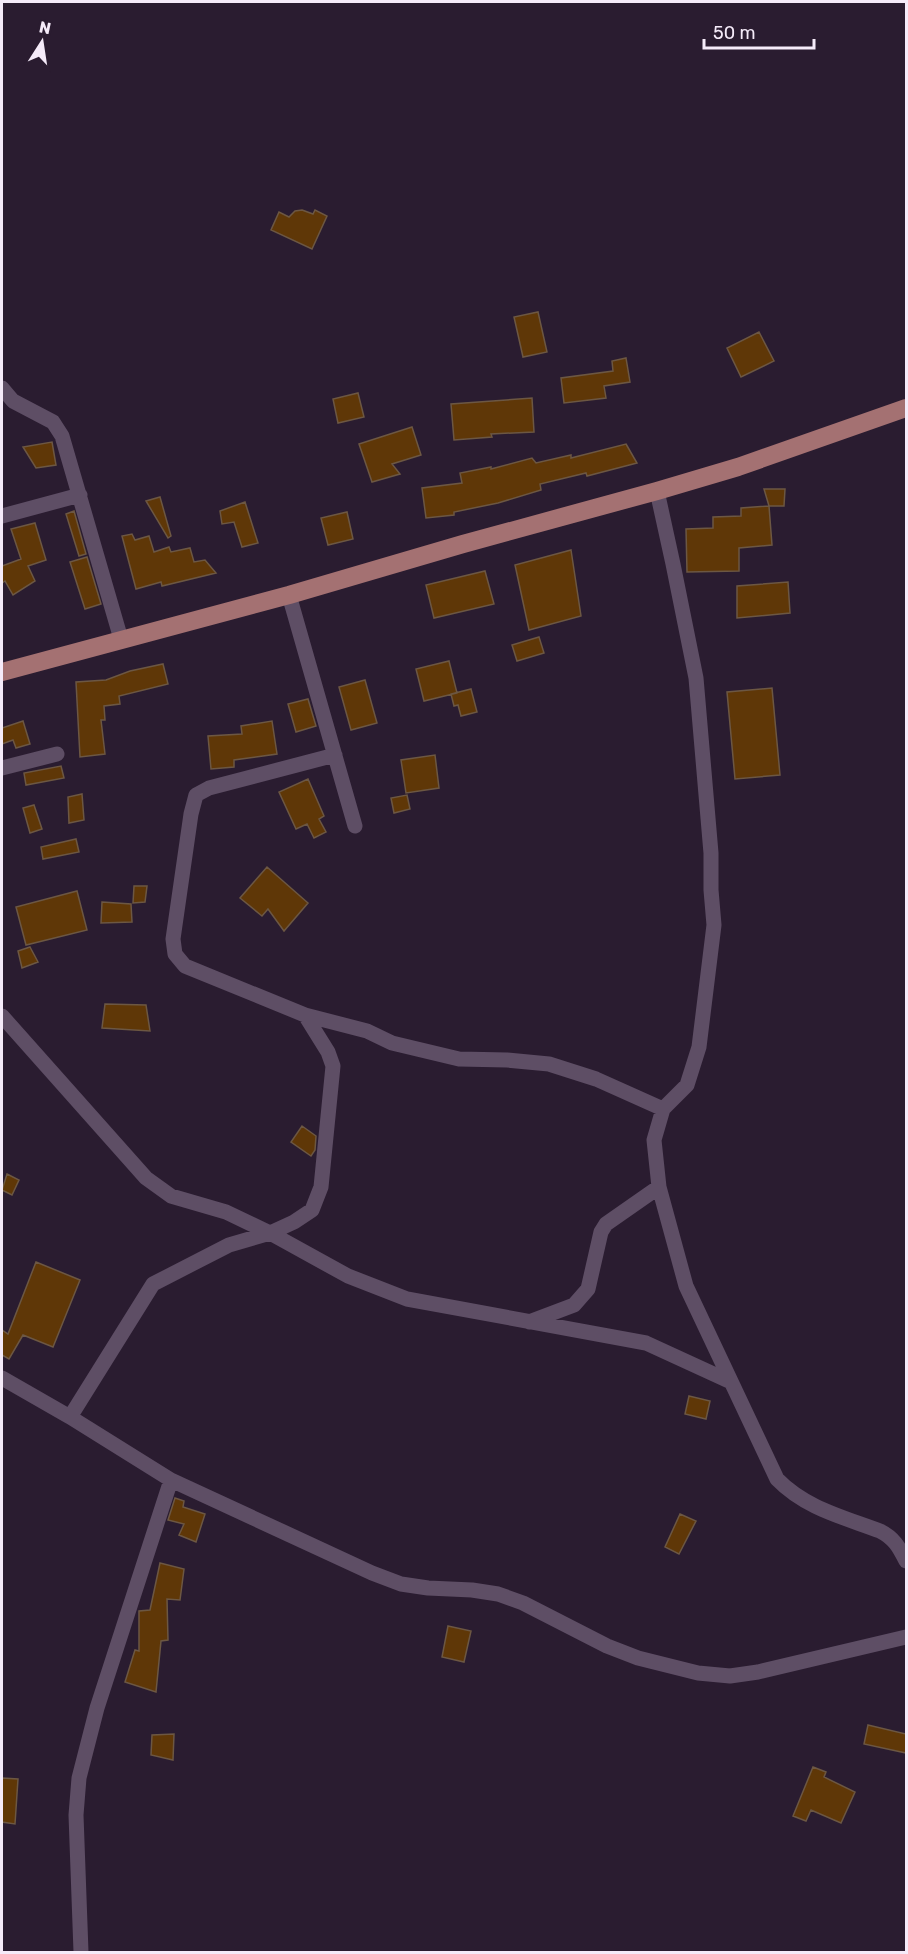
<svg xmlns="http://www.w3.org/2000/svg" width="908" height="1954" font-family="Rubik,sans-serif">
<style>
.building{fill:#5f3707;stroke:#6c5743;stroke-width:1.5}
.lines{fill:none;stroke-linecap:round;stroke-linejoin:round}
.street{stroke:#5e4e65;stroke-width:15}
.primary{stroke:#a47172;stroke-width:18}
</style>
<rect width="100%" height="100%" fill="#2a1c30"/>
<path class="building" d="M302,210l11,4 2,-4 12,6 -15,33 -41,-19 8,-18 10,5 6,-6z
M538,312l9,40 -24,5 -9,-40z
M759,332l15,29 -33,16 -14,-29z
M626,358l4,24 -26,4 2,12 -42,5 -3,-25 52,-7 -1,-10z
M358,393l6,24 -26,6 -5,-24z
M532,398l2,34 -43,2 1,3 -38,3 -3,-36z
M412,427l9,28 -29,9 8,10 -28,8 -13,-38z
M52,442l4,23 -20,3 -13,-21z
M626,444l11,19 -50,13 -1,-3 -46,11 1,6 -43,13 -44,9v3l-28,3 -4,-30 40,-5 -2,-10 31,-6v2l41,-11 4,5 35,-8v3z
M764,489h21l-1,17h-15z
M160,497l11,39 -3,2 -22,-37z
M245,502l13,41 -16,4 -8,-25 -12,2 -2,-13z
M769,506l3,39 -33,3v23l-52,1 -1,-43 27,-1v-11l28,-1v-8z
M74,511l12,43 -7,2 -13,-42z
M347,512l6,27 -25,6 -7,-27z
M35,523l11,37 -18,6 7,15 -22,14 -8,-14 -3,2v-17l19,-7 -10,-30z
M132,534l3,6 14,-4 5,16 15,-5 2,5 19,-4 4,14 11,-2 11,13 -54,13 -1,-4 -25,7 -14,-53z
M571,550l10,66 -52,14 -14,-65z
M87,557l14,47 -16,5 -15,-47z
M485,571l9,33 -60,14 -8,-33z
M788,582l2,31 -53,5v-32z
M539,637l5,16 -27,8 -5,-16z
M449,661l8,32 -33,8 -8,-32z
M163,664l5,20 -49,12 1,8 -16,2 1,14h-4l4,34 -25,3 -4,-75 30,-2 24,-9z
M365,680l12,43 -26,7 -12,-43z
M772,688l8,87 -45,4 -8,-87z
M471,689l6,23 -16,4 -3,-11 -4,1 -3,-12z
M308,699l8,27 -20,6 -8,-28z
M23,721l7,23 -14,4 -3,-8 -11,4v-16z
M272,721l5,33 -43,6v7l-23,2 -3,-33 34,-2 -1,-8z
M435,755l4,33 -33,5 -5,-33z
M61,766l3,12 -38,7 -2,-12z
M308,779l16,37 -5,3 7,13 -12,6 -7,-14 -11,5 -17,-37z
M82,794l2,26 -15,3 -1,-26z
M407,795l3,14 -16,4 -3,-15z
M34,805l8,24 -12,4 -7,-25z
M76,839l3,13 -36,7 -2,-12z
M267,867l41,36 -24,28 -16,-22 -6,7 -22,-18z
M134,886h13l-2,16 -12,1z
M77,891l10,39 -61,15 -10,-38z
M102,902l29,2 1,18 -31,1z
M30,947l8,15 -16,6 -4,-17z
M105,1004l41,1 4,26 -48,-3z
M302,1126l14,10 -1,14 -4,6 -20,-14z
M7,1174l12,6 -7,15 -10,-5z
M36,1262l44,18 -27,67 -30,-12 -14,24 -7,-4v-25l6,4z
M689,1396l21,5 -4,18 -21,-5z
M175,1498l9,3 -1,6 22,7 -9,28 -17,-7 5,-11 -16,-4z
M680,1514l16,7 -17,33 -14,-7z
M160,1563l24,6 -4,31 -13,-1 1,41 -7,1 -5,51 -31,-10 10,-32 4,1v-40l11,-1z
M448,1626l23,5 -7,31 -22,-5z
M868,1725l38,9v19l-42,-9z
M174,1734l-1,26 -22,-5 1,-20z
M813,1767l13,5 -2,5 31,15 -14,31 -30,-13 -5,11 -13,-5z
M2,1778l16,1 -3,45 -13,-2z"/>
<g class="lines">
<path class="street" d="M2,388l11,13 40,21 9,14 59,203
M657,491l16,73 23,114 15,175v37l3,35 -15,122 -12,38 -24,24 -9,31 5,47 27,99 91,193c28,29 66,38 103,52 14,7 19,16 26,30
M2,516l78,-21
M289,595l66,231
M335,755l-126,33 -13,7 -5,19 -18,125 2,15 10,12 120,49 62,16 25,12 67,16 48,1 42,4 47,15 67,30
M2,768l55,-14
M2,1016l144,162 25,18 55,16 44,21 78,43 59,23 239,44 85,39
M529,1322l45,-17 14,-16 13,-57 5,-8 53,-37
M2,1378l68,39 101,63 201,93 29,11 27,4 44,2 26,4 25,9 84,43 31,12 60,15 32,3 28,-4 148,-35
M70,1417l83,-133 76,-39 41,-12 24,-11 18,-12 9,-23 12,-121 -5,-14 -23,-37
M81,1952l-5,-137 3,-37 18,-70 74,-228"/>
<path class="primary" d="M2,672l287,-77 174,-51 194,-53 81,-24 168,-59"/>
</g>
<rect width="908" height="1954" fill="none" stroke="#f5ebf9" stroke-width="6"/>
<g transform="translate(42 42) rotate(12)" stroke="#2a1c30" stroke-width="4.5" paint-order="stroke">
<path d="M0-4.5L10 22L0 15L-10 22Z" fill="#f5ebf9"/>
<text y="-9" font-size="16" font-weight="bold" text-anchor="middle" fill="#f5ebf9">N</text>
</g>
<path d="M704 39v9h110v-9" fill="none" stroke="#f5ebf9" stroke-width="3"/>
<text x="713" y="39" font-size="18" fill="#f5ebf9" stroke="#2a1c30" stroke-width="4.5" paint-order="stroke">50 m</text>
</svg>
